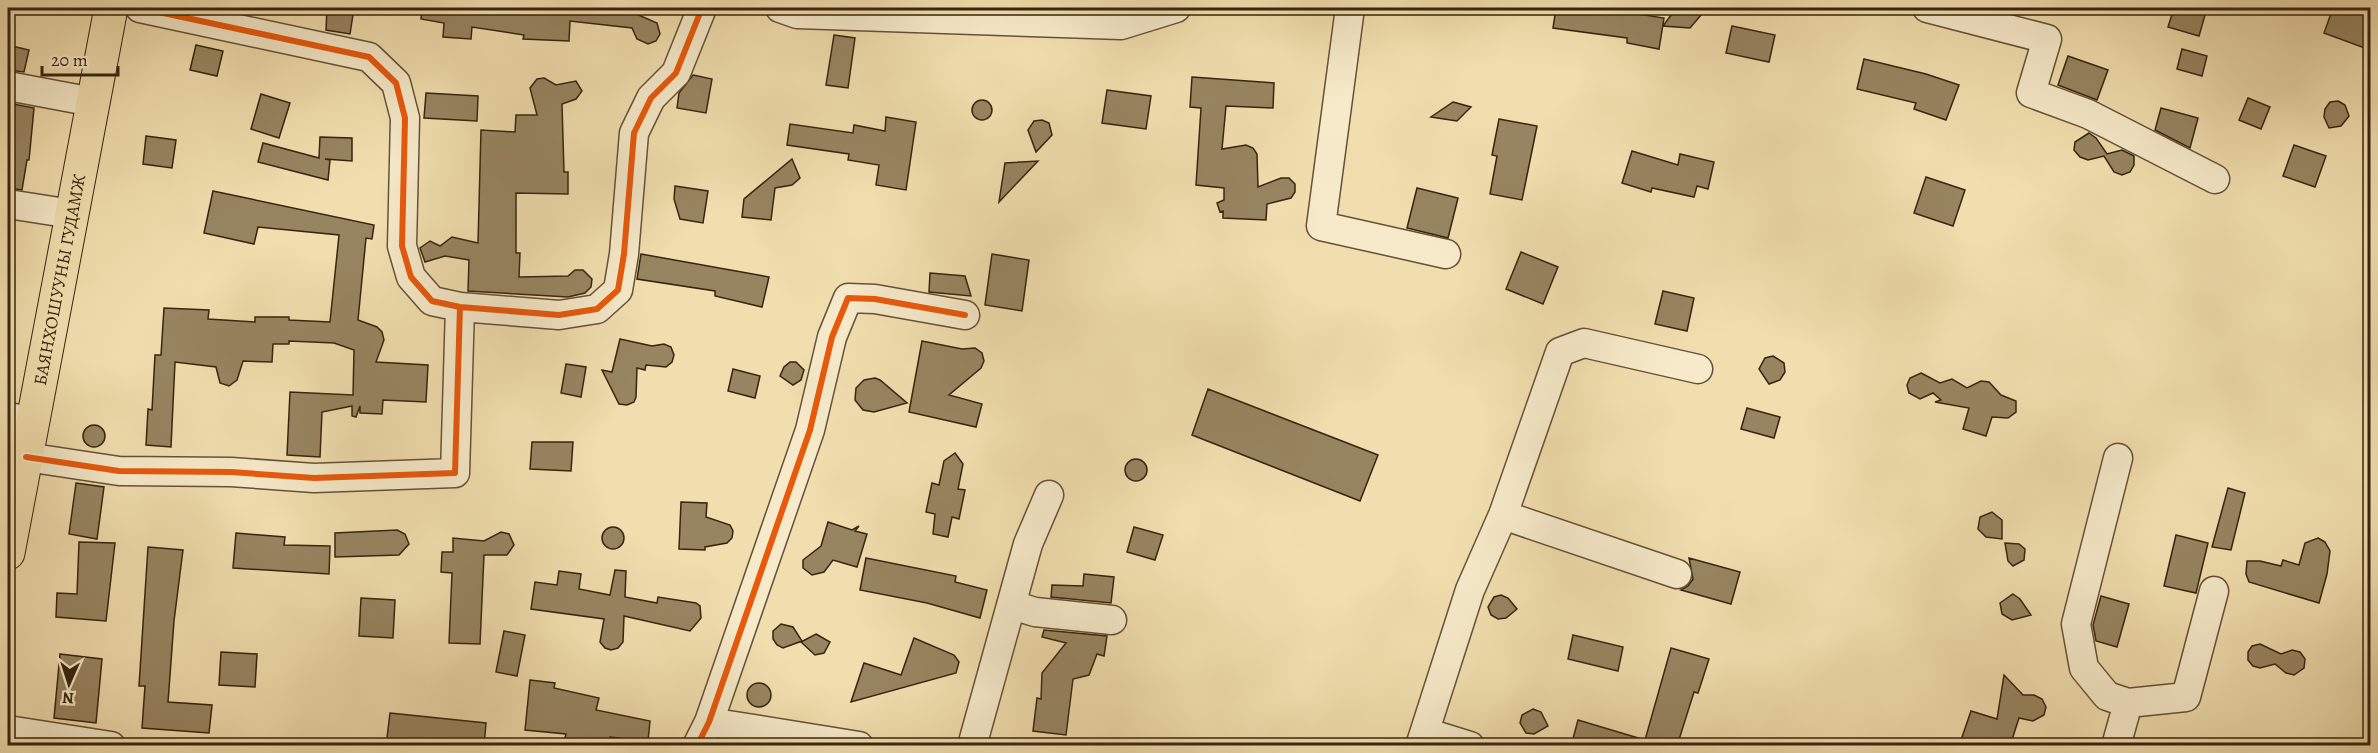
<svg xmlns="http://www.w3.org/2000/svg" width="2378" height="753" font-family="Alegreya,serif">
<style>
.building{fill:#978561;stroke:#36240e;stroke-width:1.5}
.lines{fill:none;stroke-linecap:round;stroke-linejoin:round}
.minor-casing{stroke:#655236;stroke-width:31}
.major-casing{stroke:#36240e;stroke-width:35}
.minor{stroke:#f6eaca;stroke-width:28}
.major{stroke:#f1deae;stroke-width:33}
.cycleway-casing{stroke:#f6eaca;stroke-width:10}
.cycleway{stroke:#e8590c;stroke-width:6}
.labels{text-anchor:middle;stroke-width:5;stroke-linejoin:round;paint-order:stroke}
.street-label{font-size:18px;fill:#36240e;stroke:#f6eaca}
</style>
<rect width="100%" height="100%" fill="#f1deae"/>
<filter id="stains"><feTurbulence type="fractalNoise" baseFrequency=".00333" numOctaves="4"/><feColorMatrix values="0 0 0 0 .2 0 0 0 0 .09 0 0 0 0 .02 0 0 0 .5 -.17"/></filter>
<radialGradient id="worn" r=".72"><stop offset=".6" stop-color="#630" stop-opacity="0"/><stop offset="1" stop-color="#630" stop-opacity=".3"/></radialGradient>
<path class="building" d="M327,8h27l-4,26 -24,-4z
M422,8h213l-1,5 23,10 3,11 -4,7 -8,3 -11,-5 -5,-11 -62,-7 -1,20 -46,-2 1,-4 -52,-8 -1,12 -28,-2 1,-14 -23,-4z
M1556,8h44l64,10 -5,31 -32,-6v-5l-74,-10z
M1676,8h31l-17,20 -27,-2z
M2174,8h33l-8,28 -31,-9z
M2333,8h17l20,7v35l-46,-17z
M1732,26l43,9 -6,27 -43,-9z
M834,35l21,3 -7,50 -22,-3z
M8,45l21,5 -5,22 -16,-2z
M196,45l27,6 -6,25 -27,-6z
M2182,49l25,7 -5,20 -25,-7z
M2068,56l40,14 -11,30 -39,-15z
M1864,59l62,15 33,11 -13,35 -32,-11 2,-6 -59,-14z
M693,75l19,4 -6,34 -29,-5 2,-15z
M1192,77l82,6 -1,25 -47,-2 -4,43 24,-4 7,3 4,6 1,33 23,-9h8l6,6v8l-4,6 -24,6 -1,16 -43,-2v-7l-3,1 -3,-9 7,-3v-12l-28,-3 5,-77 -11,-1z
M544,78l12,7 20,-4 6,10 -6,8 -14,5 2,68h4v22l-52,-1v60h4l-1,24 49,-1 7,-6h8l9,9 -1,8 -6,6 -17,4 -100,-6 1,-31 -24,-4 -20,6 -5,-14 10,-7 10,5 12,-9 26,6 3,-113 34,2 1,-17h21l-7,-27 7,-9z
M1107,90l44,6 -5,33 -44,-6z
M426,93l52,3 -1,25 -53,-3z
M261,94l29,9 -11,35 -28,-9z
M2248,98l22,9 -9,22 -22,-9z
M972 110a10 10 0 1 1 20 0a10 10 0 1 1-20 0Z
M2338,101l7,4 4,11 -8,10 -12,2 -5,-11 1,-8 5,-7z
M1453,102l18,5 -14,14 -26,-4z
M8,103l26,5 -5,52h-2l-5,30 -14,-2z
M2161,108l37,10 -8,30 -35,-18z
M886,117l30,5 -10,68 -30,-5 3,-20 -31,-5 1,-6 -62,-9 3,-21 63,9 1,-8 31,6z
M1499,119l38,7 -15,74 -32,-6 7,-38 -5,-1z
M1042,120l7,3 3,12 -16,17 -8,-22 6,-9z
M2089,133l7,5 11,16 15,-4 12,6v9l-4,7 -8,3 -8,-3 -10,-16 -16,4 -8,-3 -6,-7 1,-8z
M146,136l30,4 -4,28 -29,-4z
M320,137l32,1v23l-27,-2 5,1 -2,20 -70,-18 5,-19 56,15z
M2294,145l32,11 -11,31 -32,-11z
M1632,151l46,14 2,-11 34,8 -6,27 -11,-3 -3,11 -42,-9 -1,4 -29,-9z
M792,159l8,19 -8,7 -17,3 -4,32 -29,-3 2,-18z
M1038,161l-39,41 6,-39z
M1926,177l39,13 -12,36 -39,-13z
M675,186l33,5 -5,32 -23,-4 -6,-20z
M1417,188l41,10 -10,40 -41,-10z
M213,191l161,34 -2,14 -6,-1 -8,82 19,7 5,5 2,8 -8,22 52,3 -2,37 -43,-2 -1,14 -22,-1v-7l-4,11 -4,-1v-10l-30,6 -2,45 -33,-2 3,-63 63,3 1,-45 -20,-7 -45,-2v3h-16l-1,18 -29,-1 -6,19 -8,6 -9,-3 -4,-16 -41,-5 -4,85 -25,-2 2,-36 4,1 3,-55h6l3,-47 45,2 -1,9 47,3v-5h34v3l41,2 9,-87 -81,-8 -4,17 -50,-11z
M1521,252l37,15 -15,37 -37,-15z
M641,254l128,23 -7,30 -47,-11v-5l-78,-12z
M992,254l37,6 -7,51 -37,-6z
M930,273l35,3 6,20 -42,-4z
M1663,291l31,7 -7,33 -32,-7z
M620,339l32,7 12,-2 7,3 3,8 -2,7 -6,5 -20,-2 -1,5 -8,-2 -1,29 -2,5 -7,3 -8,-1 -17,-34 10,2z
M922,341l40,8 13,-1 7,5 2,8 -3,7 -32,27 33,9 -6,23 -67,-15z
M1773,356l11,7 1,9 -5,8 -11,4 -10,-15 6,-11z
M790,362h6l8,8 -3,10 -8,5 -13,-9 4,-9z
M566,364l20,3 -5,30 -20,-4z
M733,369l27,7 -5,22 -27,-7z
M1921,373l19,10 12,-4 15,9 14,-7 8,1 12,13 15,6v11l-8,6 -16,-1 -6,19 -23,-7 6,-21 -34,-6 6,-2 -8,-7 -13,6 -11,-6 -2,-8 3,-7z
M875,378l5,2 27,23 -33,9 -11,-2 -8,-10 1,-12 8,-8z
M1208,389l170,66 -18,46 -168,-66z
M1747,408l33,9 -6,21 -33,-9z
M83 436a11 11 0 1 1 22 0a11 11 0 1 1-22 0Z
M532,442h41l-2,29 -41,-2z
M955,453l8,11 -5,25 7,1 -6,29 -7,-2 -4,20 -15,-3 2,-20 -9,-2 6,-29 7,2 5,-24z
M1125 470a11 11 0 1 1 22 0a11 11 0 1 1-22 0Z
M76,483l28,4 -7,52 -28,-5z
M2228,488l17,5 -14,57 -19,-3z
M681,502l26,1 -1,14 24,8 3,6 -1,7 -5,5 -22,4v3l-26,-1z
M1992,512l10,8v19l-16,-2 -8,-8 2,-12z
M828,522l24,8 7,-4 -4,5 12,3 -10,33 -24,-7 -9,12 -12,3 -9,-7v-8l18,-14z
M1134,527l29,8 -8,25 -28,-8z
M602 538a11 11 0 1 1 22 0a11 11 0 1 1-22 0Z
M397,530l8,4 4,10 -10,11 -64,2v-24z
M501,532l8,2 5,11 -7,10h-23l-4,89 -31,-1 3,-70 -11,-1 1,-20h11v-14l31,3z
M236,533l49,4 -1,8 46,1 -1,28 -96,-6z
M2176,535l32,8 -12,50 -32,-7z
M2318,538l7,4 5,9 -3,23 -8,29 -70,-21 -3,-8 1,-13h13l21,5 2,-6 16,5 6,-22z
M79,542l36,1 -9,78 -50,-4 1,-24 20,1z
M2005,543l14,1 6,5 -1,11 -11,6 -5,-5z
M148,547l35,3 -9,71 -6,81 44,3 -3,28 -67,-5 3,-42h-6z
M866,558l90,18 -1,6 32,8 -7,28 -53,-15 -67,-13z
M1689,558l51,14 -9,32 -50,-14 7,-4 5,-7z
M615,570l11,1 -1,26 32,6 1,-6 38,6 4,3 1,12 -11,13 -66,-15 -1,26 -5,6 -7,2 -6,-2 -5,-6 4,-23 -73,-10 4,-27 22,3 2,-14 22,3 -2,15 31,6z
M1084,574l30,3 -3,26 -60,-6 1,-12 31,1z
M2013,594l7,5 11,16 -19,5 -10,-6 -2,-11z
M1501,595l7,3 9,11 -11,9 -8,1 -7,-4 -3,-8 6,-10z
M2101,596l28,8 -12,43 -21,-6 -3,-16z
M361,598l34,2 -2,38 -34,-2z
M781,624l12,3 9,14 -19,7 -6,-3 -4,-6v-8z
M1044,630l63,6 -3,20 -7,-2 -8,21 -16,4 -7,56 -33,-4 4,-33 4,1 1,-26 24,-30 -24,-6z
M504,631l21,4 -8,41 -21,-4z
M816,634l14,8 -6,11 -9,2 -14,-13z
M1573,635l50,12 -5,24 -50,-12z
M914,638l40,17 5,7 -3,11 -105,29 13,-39 37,12z
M2260,644l21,10 11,-4 8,2 5,7 -1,9 -10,7 -8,-2 -11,-9 -15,4 -7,-2 -5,-6v-8l4,-6z
M1671,648l38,11 -11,34 -4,-1 -17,54h-106l7,-26 67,20z
M221,652l36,2 -2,33 -36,-2z
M60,654l42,5 -6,64 -42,-5z
M2004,675l19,20h11l8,4 4,8 -2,8 -11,6 -14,-3 -9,28h-51l12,-35 26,8z
M530,680l25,3 -1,5 45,10 -3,12 54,11 -2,20 -38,-4 -1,9h-46l3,-12 -41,-4z
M747 695a12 12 0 1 1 24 0a12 12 0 1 1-24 0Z
M1533,709l8,3 7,14 -14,8 -8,-1 -6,-10 2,-8z
M390,713l96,10 -2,23h-98z"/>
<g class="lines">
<g class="minor-casing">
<path id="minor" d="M140,8l229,49 27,26 9,35 -3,128 9,31 21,24 28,6 99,8 38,-6 21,-19 6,-36 10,-121 17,-35 25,-25 26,-65
M780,8l17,6 324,11 55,-17
M1350,8l-29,218 125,28
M1927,8l120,31 -16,54 57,21 127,65
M8,86l85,16
M8,204l64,10
M8,417l25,4
M26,457l93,14 112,1 83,6 141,-5 5,-166
M1503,515l174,59
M1012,605l23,7 77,8
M2128,703l58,-6 28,-106
M709,722l150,24
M8,730l103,16
M1425,732l45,14
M697,746l12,-24 101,-292 22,-93 16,-39 27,1 90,16
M972,746l56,-202 21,-49
M1420,746l50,-156 33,-75 57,-163 24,-9 114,26
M2116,746l12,-43 -21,-7 -23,-28 -8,-44 42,-166"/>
</g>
<g class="major-casing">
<g id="major">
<path id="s1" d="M8,553l103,-545"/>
</g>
</g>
<use href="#minor" class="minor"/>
<use href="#major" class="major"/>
<g class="cycleway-casing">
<path id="cycleway" d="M140,8l229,49 27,26 9,35 -3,128 9,31 21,24 28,6 99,8 38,-6 21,-19 6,-36 10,-121 17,-35 25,-25 26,-65
M26,457l93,14 112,1 83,6 141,-5 5,-166
M697,746l12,-24 101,-292 22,-93 16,-39 27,1 90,16"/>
</g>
<use href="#cycleway" class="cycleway"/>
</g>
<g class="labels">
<g class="street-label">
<text dy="6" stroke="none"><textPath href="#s1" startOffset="278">БАЯНХОШУУНЫ ГУДАМЖ</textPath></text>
</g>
</g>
<rect width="2378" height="753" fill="none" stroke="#f1deae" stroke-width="30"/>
<rect x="9" y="9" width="2360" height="735" fill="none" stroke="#36240e" stroke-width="3"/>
<rect x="15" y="15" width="2348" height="723" fill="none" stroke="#36240e" stroke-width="1.5"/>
<g transform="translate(69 684) rotate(183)" stroke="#f6eaca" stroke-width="4.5" paint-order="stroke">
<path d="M0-4.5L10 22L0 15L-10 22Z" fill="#36240e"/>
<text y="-9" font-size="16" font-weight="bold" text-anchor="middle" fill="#36240e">N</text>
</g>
<path d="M42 66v9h76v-9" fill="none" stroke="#36240e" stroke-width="3"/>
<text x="51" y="66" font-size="18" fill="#36240e" stroke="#f6eaca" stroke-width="4.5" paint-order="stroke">20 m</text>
<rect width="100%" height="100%" filter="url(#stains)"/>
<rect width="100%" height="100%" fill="url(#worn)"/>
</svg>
